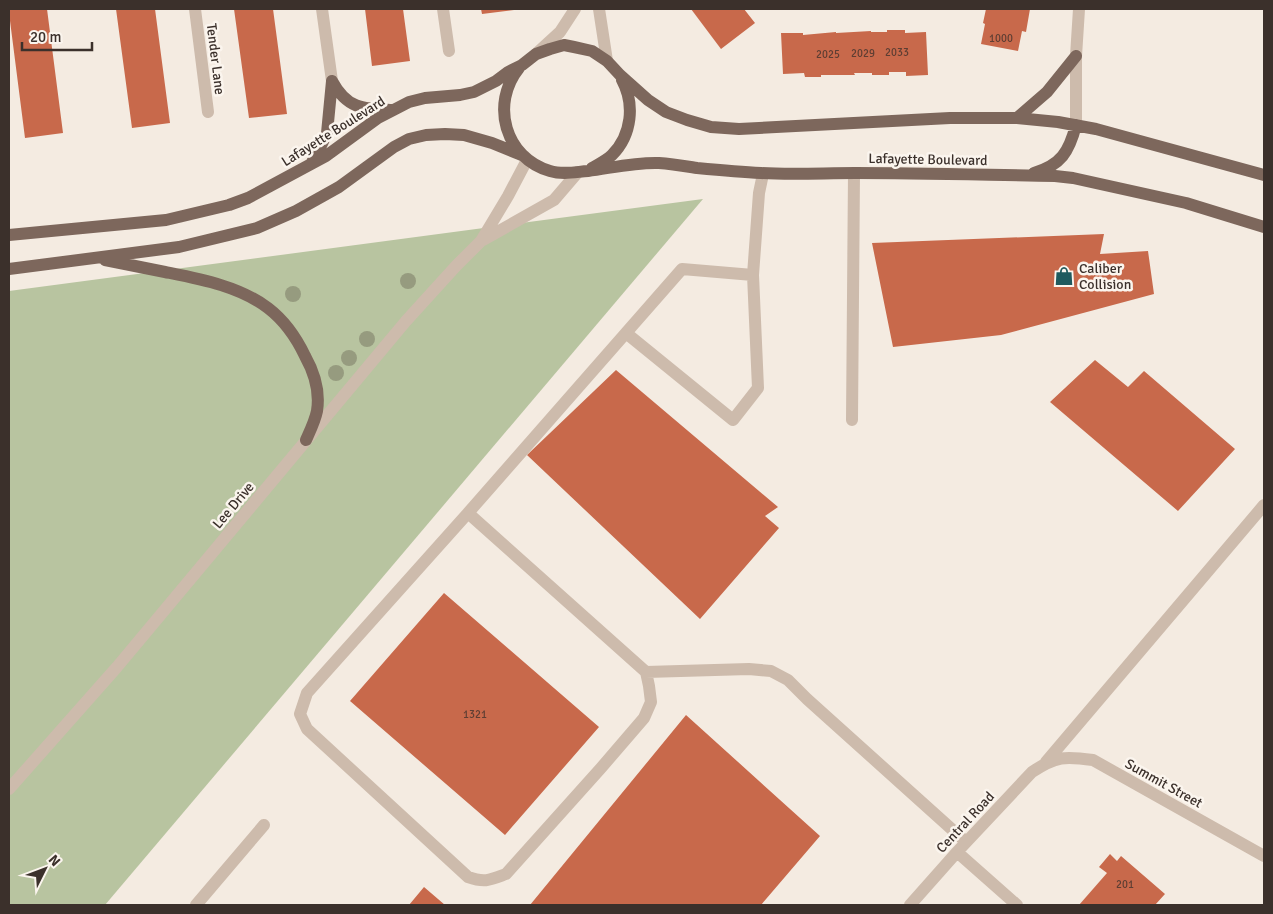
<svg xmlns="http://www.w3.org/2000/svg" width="1273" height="914" font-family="Signika,sans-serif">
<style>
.green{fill:#b8c4a0}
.building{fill:#c8694b}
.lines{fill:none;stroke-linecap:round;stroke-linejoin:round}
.minor{stroke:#cdbbac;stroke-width:12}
.major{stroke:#7d675c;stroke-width:12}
.tree{fill:#969b7f}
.labels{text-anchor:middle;stroke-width:5;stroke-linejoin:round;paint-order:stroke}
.number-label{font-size:11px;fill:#5e3e33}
.street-label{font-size:14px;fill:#3b302b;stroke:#fbf5ee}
.poi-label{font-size:14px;fill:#3b302b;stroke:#fbf5ee;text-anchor:start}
</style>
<rect width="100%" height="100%" fill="#f4ebe1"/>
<path class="green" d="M703,199l-598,706h-96v-614z"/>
<path class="building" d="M19,9h28l16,124 -38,5 -16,-125v-3z
M116,9h39l15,114 -38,5z
M234,9h39l14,105 -38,4z
M365,9h38l7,52 -38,5z
M481,9h32l1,1 -32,4z
M691,9h53l11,14 -34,26z
M986,9h44l-4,23 -4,-1 -4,20 -37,-7 4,-20 -2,-1z
M887,30h18v3l21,-1 2,43 -22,1v-4h-17v3h-17v-2h-18l1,2h-34v2h-16l-1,-4 -21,1 -2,-41h22v2l33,-3v1l35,-2v1h16z
M1104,234l-4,20 48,-3 6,43 -153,41 -108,12 -21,-104z
M1095,360l33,27 16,-16 91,78 -57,62 -128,-109z
M616,370l162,137 -13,9 14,12 -79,91 -173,-164z
M444,593l155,134 -94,108 -155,-134z
M686,715l134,121 -59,69h-231z
M1110,854l7,7 4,-5 44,38 -10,11h-76l28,-32 -8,-6z
M424,887l21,18h-36z"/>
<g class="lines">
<path class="minor" d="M195,9l13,103
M322,9l10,72
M443,9l6,42
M599,9l8,52
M536,54l24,-22 15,-23
M1076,125v-69l3,-47
M483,240l71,-40 24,-28
M626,333l107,87 25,-32 -5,-113
M852,420l2,-247
M468,513l-161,180 -7,21 7,15 161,148c17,6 22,3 38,-3l95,-106 43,-50 7,-16 -2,-16 -3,-14 -178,-159 214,-244 71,6 6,-82 4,-19
M646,672l103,-3 22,2 17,9 19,19 159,143
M1046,762l218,-257
M9,789l108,-122 289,-346 50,-55 25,-25 27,-45 19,-36
M957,852l60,53
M196,905l68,-80
M910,905l47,-53 75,-80c24,-16 33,-16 61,-12l171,96"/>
<path class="major" d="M519,68c-29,36 -14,90 31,103 13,4 25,1 38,0 23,-3 48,-9 71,-8 13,1 25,3 38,5 21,2 42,4 64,5 31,2 63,0 94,0 67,0 134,2 200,3l18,2 113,25 78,24
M332,81c15,28 31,28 60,29
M1017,118l30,-26 29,-36
M311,164l8,-14 8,-17 5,-52
M592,168c7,-4 15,-8 20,-13 20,-20 23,-51 10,-75
M1034,173c27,-8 35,-21 42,-48
M9,235l157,-15 63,-15 19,-7 78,-42 52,-38 31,-16 16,-4 35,-3 14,-3 22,-11 12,-9 14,-7 14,-11 14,-5 14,-4 10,2 18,4 15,10 13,14 28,25 18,12 21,8 24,7 28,2 211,-11h67l41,4 38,7 168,46
M105,260c20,4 40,8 60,12 35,7 74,14 103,36 17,13 28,29 37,48 9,16 15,36 12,55 -2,10 -7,20 -11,29
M9,269l170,-22 78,-19 39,-17 43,-24 55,-40 15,-8 17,-4 19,-1 19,1 28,8 32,13"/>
</g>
<g class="tree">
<circle cx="408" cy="281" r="8"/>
<circle cx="293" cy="294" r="8"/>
<circle cx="367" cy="339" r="8"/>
<circle cx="349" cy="358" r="8"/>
<circle cx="336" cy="373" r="8"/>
</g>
<defs>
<g id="shop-bare" transform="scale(1.5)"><path d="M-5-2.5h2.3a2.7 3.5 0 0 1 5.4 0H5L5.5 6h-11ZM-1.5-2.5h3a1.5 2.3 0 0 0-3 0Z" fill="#1f5a5e" stroke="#fbf5ee" stroke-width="2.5" paint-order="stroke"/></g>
</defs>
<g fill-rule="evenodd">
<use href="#shop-bare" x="1064" y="276"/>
</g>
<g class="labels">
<g class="number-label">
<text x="1001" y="42">1000</text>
<text x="897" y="56">2033</text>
<text x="863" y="57">2029</text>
<text x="828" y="58">2025</text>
<text x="475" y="718">1321</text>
<text x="1125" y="888">201</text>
</g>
<g class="street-label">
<text transform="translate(216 59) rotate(83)" y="5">Tender Lane</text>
<text transform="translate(333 131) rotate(-32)" y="5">Lafayette Boulevard</text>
<text transform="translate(928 159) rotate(1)" y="5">Lafayette Boulevard</text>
<text transform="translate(233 505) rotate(-50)" y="5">Lee Drive</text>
<text transform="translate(1164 783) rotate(29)" y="5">Summit Street</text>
<text transform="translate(965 822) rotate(-47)" y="5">Central Road</text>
</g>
<g class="poi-label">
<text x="1079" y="273">Caliber<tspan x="1079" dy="16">Collision</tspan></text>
</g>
</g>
<rect width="1273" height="914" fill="none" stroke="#3b302b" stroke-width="20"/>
<g transform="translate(45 869) rotate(48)" stroke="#fbf5ee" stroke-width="4" paint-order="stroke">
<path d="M0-4L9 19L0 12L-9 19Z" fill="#3b302b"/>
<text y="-8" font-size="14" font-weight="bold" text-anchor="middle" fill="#3b302b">N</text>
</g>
<path d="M22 42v8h70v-8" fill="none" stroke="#3b302b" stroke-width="2.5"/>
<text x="30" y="42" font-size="15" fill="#3b302b" stroke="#fbf5ee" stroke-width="4" paint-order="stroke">20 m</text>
</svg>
